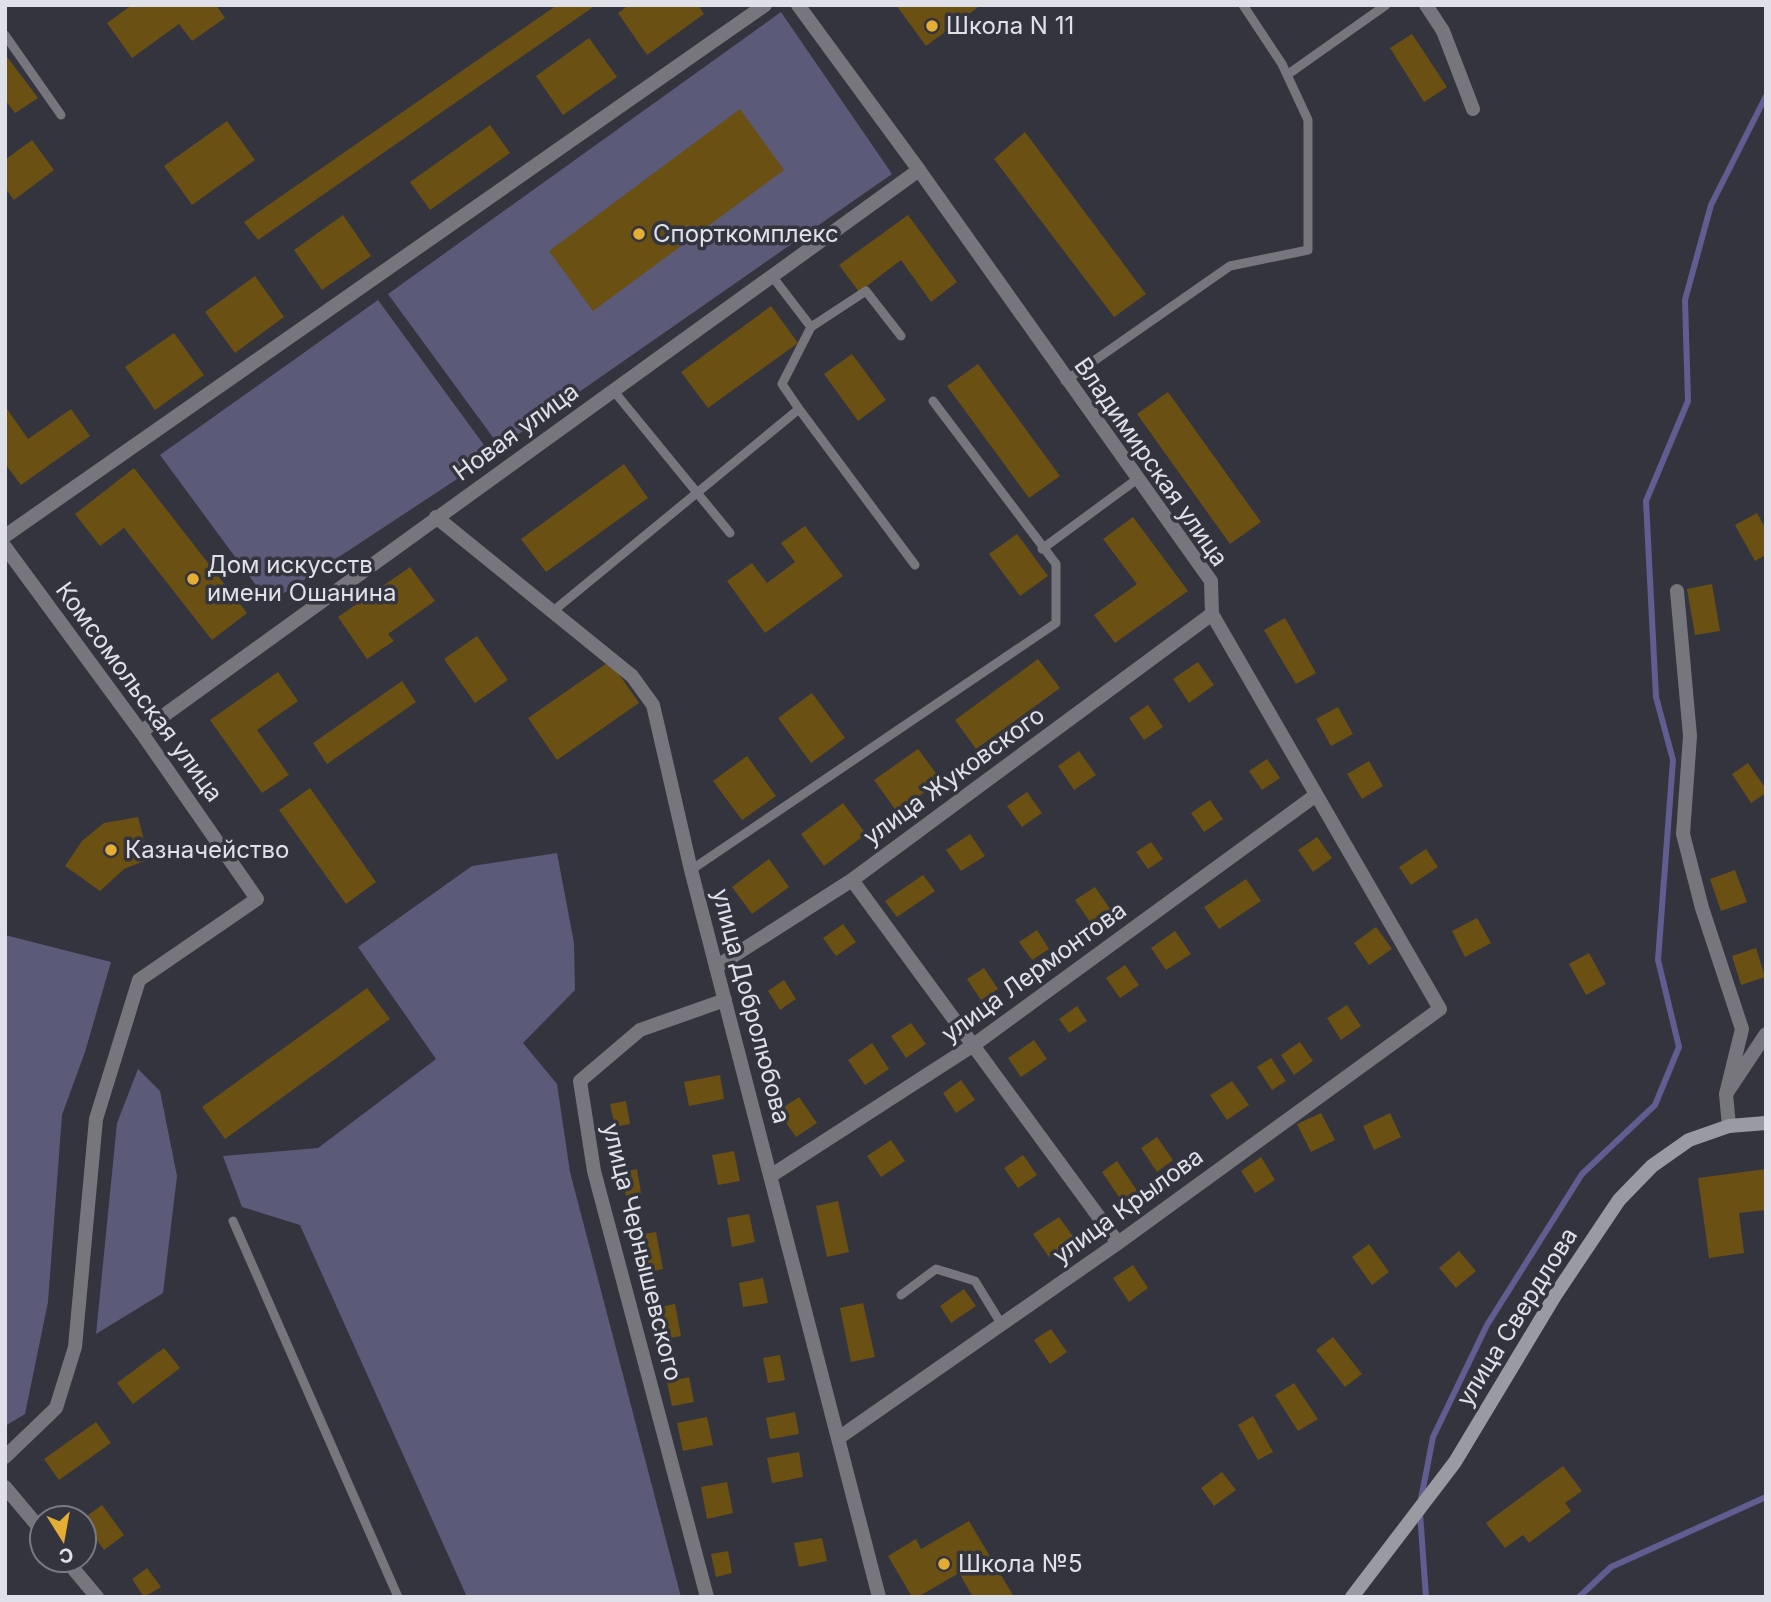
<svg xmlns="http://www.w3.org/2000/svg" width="1771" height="1602" font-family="Inter,sans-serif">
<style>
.green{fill:#5b5a79}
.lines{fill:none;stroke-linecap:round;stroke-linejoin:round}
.stream{stroke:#605d91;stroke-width:6}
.building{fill:#6b5014}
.service{stroke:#76767c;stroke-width:9}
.minor{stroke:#76767c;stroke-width:14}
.tertiary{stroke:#76767c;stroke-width:14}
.secondary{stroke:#9a9aa3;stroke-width:14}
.poi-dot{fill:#e4ae35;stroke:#34343f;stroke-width:2.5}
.labels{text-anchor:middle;stroke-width:7;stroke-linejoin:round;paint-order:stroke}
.poi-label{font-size:24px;fill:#e0e1e8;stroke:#34343f;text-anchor:start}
.street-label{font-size:24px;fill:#e0e1e8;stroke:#34343f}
</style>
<rect width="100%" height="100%" fill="#34343f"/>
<path class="green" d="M781,12l111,162 -392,273 -112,-153z
M378,300l114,156 -223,147 -109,-148z
M557,853l17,90 1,47 -52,53 34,41 13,88 111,425h-214l-167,-372 -58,-18 -19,-51 95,-8 118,-89 -78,-112 114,-81z
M5,935l106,27 -26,90 -23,63 -14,187 -23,112 -20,12z
M138,1069l22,22 17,85 -14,117 -67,41 21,-211z"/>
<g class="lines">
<path class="stream" d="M1421,1499l12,-62 54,-112 95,-151 73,-69 24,-58 -21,-87 15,-200 -17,-63 -10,-196 42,-100 -3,-101 26,-95 55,-109
M1420,1513l6,84
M1579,1597l32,-30 155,-70"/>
</g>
<path class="building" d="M132,5h84l9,13 -33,23 -13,-17 -47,34 -25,-35z
M557,5h39l-338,235 -14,-18z
M629,5h69l6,9 -57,41 -29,-42z
M896,5h85l-55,41z
M1412,34l35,53 -23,15 -34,-54z
M589,38l28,39 -54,38 -27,-39z
M5,54l33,44 -23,15 -10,-13z
M740,109l44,61 -191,141 -44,-60z
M227,121l28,39 -63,45 -28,-39z
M490,125l20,28 -80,57 -20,-28z
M1025,132l121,162 -32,23 -120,-158z
M32,140l22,30 -40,30 -9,-12v-28z
M343,215l28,41 -49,34 -28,-40z
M908,215l49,67 -26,20 -30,-42 -42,32 -20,-27z
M255,276l29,41 -49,36 -30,-41z
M771,306l27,37 -90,65 -27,-36z
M174,333l30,42 -49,35 -30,-43z
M852,354l34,46 -28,21 -34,-47z
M978,364l82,112 -31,22 -82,-112z
M1168,392l93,130 -31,22 -93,-130z
M5,406l23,33 43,-30 19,27 -69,49 -16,-21z
M624,464l24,34 -102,74 -25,-33z
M134,468l113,145 -35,27 -88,-112 -24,18 -25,-32z
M1757,513l9,16v26l-11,6 -20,-36z
M1133,517l55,74 -73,52 -21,-28 43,-31 -34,-45z
M805,526l38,50 -78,57 -38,-52 25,-18 15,20 28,-21 -14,-19z
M1017,534l31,42 -28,20 -31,-42z
M410,567l25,34 -47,33 6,7 -27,18 -29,-42z
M1712,584l8,47 -25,4 -8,-46z
M1285,618l31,55 -20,11 -32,-54z
M477,636l31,44 -33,23 -31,-44z
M1038,659l22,29 -84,61 -21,-29z
M610,661l29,42 -82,57 -29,-42z
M1198,662l16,23 -25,18 -16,-24z
M278,672l20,29 -41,29 32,45 -27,18 -52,-73z
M402,681l14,21 -89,62 -14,-21z
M812,693l33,45 -34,25 -33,-45z
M1148,705l15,22 -19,13 -15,-22z
M1338,707l15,27 -22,12 -15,-27z
M918,749l23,31 -44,32 -23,-32z
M1079,751l17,24 -22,15 -16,-24z
M747,756l29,40 -34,24 -29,-39z
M1267,759l13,19 -18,12 -13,-19z
M1369,761l14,25 -21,13 -15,-25z
M1748,763l18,26v4l-15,10 -19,-29z
M310,788l66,94 -30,22 -67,-94z
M1027,792l15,21 -20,14 -15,-21z
M1210,800l13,19 -19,13 -13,-19z
M843,803l23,31 -42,32 -23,-32z
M138,817l11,42 -25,10 -24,22 -35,-25 17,-25 22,-18z
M970,834l15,22 -24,15 -15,-21z
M1317,837l15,21 -19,14 -15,-22z
M1151,842l12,17 -15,10 -12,-17z
M1426,849l12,18 -27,18 -12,-18z
M769,859l20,28 -37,27 -20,-27z
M1735,870l12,32 -26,9 -11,-32z
M923,875l12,16 -38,26 -12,-16z
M1246,879l15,22 -42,28 -15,-22z
M1095,887l15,22 -20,13 -15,-22z
M1477,918l14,25 -26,14 -13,-26z
M843,924l13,18 -20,14 -13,-18z
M1376,927l16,22 -23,16 -15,-22z
M1037,930l12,19 -17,11 -13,-18z
M1175,931l16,23 -25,16 -15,-22z
M1756,948l9,29 -24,8 -9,-29z
M1589,953l17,31 -20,11 -17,-31z
M1125,965l14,20 -19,13 -14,-20z
M984,968l14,21 -17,11 -14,-21z
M784,980l12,19 -16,11 -12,-19z
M367,988l23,31 -165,120 -23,-32z
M1347,1005l14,21 -20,14 -14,-22z
M1077,1006l10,15 -18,12 -10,-14z
M911,1023l15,21 -20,14 -15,-22z
M1034,1040l13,19 -26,18 -13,-19z
M1300,1042l13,19 -19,14 -13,-20z
M872,1043l17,26 -24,16 -17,-25z
M1271,1058l15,23 -14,9 -15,-23z
M720,1075l4,24 -35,7 -5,-24z
M961,1080l14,20 -19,13 -13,-20z
M1232,1081l17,24 -22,15 -17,-25z
M799,1097l18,26 -21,14 -18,-26z
M626,1101l4,23 -15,3 -5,-23z
M1321,1113l14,27 -24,12 -14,-28z
M1390,1113l11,24 -27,13 -11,-24z
M1157,1137l16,23 -16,12 -16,-24z
M891,1140l14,21 -24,16 -14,-21z
M734,1151l6,30 -22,4 -6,-30z
M1023,1155l14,20 -19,13 -14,-20z
M1261,1157l14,23 -20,13 -14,-22z
M1117,1161l21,31 -15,11 -21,-31z
M637,1169l4,24 -15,3 -5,-24z
M1766,1169v41l-27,3 5,40 -35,5 -11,-80z
M838,1201l11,51 -22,5 -11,-51z
M749,1214l6,28 -23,5 -5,-29z
M1059,1217l16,22 -26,18 -16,-23z
M656,1232l7,37 -24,5 -8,-38z
M1369,1244l20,28 -17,13 -20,-28z
M1459,1251l17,20 -20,17 -17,-20z
M1133,1265l15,23 -19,14 -16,-24z
M763,1278l5,25 -25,4 -4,-24z
M964,1289l12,17 -25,17 -11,-17z
M863,1303l12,54 -24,5 -11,-54z
M675,1304l6,32 -26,5 -6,-32z
M1051,1329l16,23 -17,12 -16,-24z
M1333,1337l29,37 -17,13 -29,-37z
M164,1348l16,20 -47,36 -16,-21z
M780,1355l5,25 -17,3 -5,-25z
M689,1377l5,25 -22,4 -5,-24z
M1294,1383l24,36 -20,12 -23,-36z
M795,1412l4,22 -29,5 -4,-21z
M1253,1416l20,36 -15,8 -20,-35z
M707,1417l6,28 -30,6 -6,-28z
M96,1422l15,21 -52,37 -15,-21z
M799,1452l4,25 -31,6 -5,-25z
M1563,1466l19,25 -17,12 6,8 -42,32 -6,-8 -18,13 -19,-25z
M1222,1472l14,18 -22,16 -13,-18z
M727,1482l6,31 -26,6 -6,-32z
M102,1505l22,30 -20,15 -20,-27v-5z
M969,1521l45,76h-41l-14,-24 -41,24h-6l-24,-41 28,-17 5,10z
M822,1538l5,23 -28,6 -5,-24z
M728,1551l4,22 -16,4 -5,-23z
M147,1568l14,19 -17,10 -12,-18z"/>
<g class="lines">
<path class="service" d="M5,35l56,80
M1287,75l99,-70
M772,276l39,51 55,-36 35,45
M1065,381l165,-115 78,-16v-130l-26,-56 -39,-59
M613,390l117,143
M799,409l-17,-25 29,-57
M1042,549l94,-69
M552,612l247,-203 116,156
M691,870l365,-247v-59l-123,-163
M233,1221l165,376
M901,1295l35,-26 39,12 27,44"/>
<path class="minor" d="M1426,5l17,26 30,78
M5,536l760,-531
M1677,591l13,145 -7,98 19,74 40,121 -16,65
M852,880l266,363
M716,967l136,-87 360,-266
M1729,1126l-3,-32 40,-60
M772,1175l203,-131 341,-249
M840,1437l278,-194 322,-234 -228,-395 -1,-33 -292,-411
M5,1457l51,-49 19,-61 21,-228 43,-139 118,-81 -116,-167
M5,1487l37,44
M66,1560l31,37
M707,1597l-113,-426 -14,-90 60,-51 85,-30"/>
<path class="tertiary" d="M436,517l196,159 21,29 38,165 188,727
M5,547l136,185 778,-562 -121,-165"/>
<path class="secondary" d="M1352,1597l103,-135 101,-168 63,-94 33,-34 37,-26 40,-14 37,-3"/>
</g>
<g class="poi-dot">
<circle cx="932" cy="26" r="7"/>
<circle cx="639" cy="234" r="7"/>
<circle cx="193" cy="579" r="7"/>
<circle cx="111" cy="850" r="7"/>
<circle cx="944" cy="1564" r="7"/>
</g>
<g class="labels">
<g class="poi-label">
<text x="946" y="34">Школа N 11</text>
<text x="653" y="242">Спорткомплекс</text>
<text x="207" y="573">Дом искусств<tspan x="207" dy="28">имени Ошанина</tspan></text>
<text x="125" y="858">Казначейство</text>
<text x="958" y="1572">Школа №5</text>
</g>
<g class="street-label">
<text transform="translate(516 432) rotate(-36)" y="8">Новая улица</text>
<text transform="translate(1151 462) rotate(55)" y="8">Владимирская улица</text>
<text transform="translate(139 692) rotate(54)" y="8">Комсомольская улица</text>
<text transform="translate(954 776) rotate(-36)" y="8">улица Жуковского</text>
<text transform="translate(1034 972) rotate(-36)" y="8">улица Лермонтова</text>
<text transform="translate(751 1006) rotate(75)" y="8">улица Добролюбова</text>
<text transform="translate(1128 1206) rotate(-36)" y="8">улица Крылова</text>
<text transform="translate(642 1252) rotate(76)" y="8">улица Чернышевского</text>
<text transform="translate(1517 1317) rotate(-58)" y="8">улица Свердлова</text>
</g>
</g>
<rect width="1771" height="1602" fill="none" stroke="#e0e1e8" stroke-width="14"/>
<g transform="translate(63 1539) rotate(169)"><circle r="33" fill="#34343f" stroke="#797983" stroke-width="2"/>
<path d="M0-5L12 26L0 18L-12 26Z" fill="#e4ae35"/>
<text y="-10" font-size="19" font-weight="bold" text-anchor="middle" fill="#e0e1e8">С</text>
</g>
</svg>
